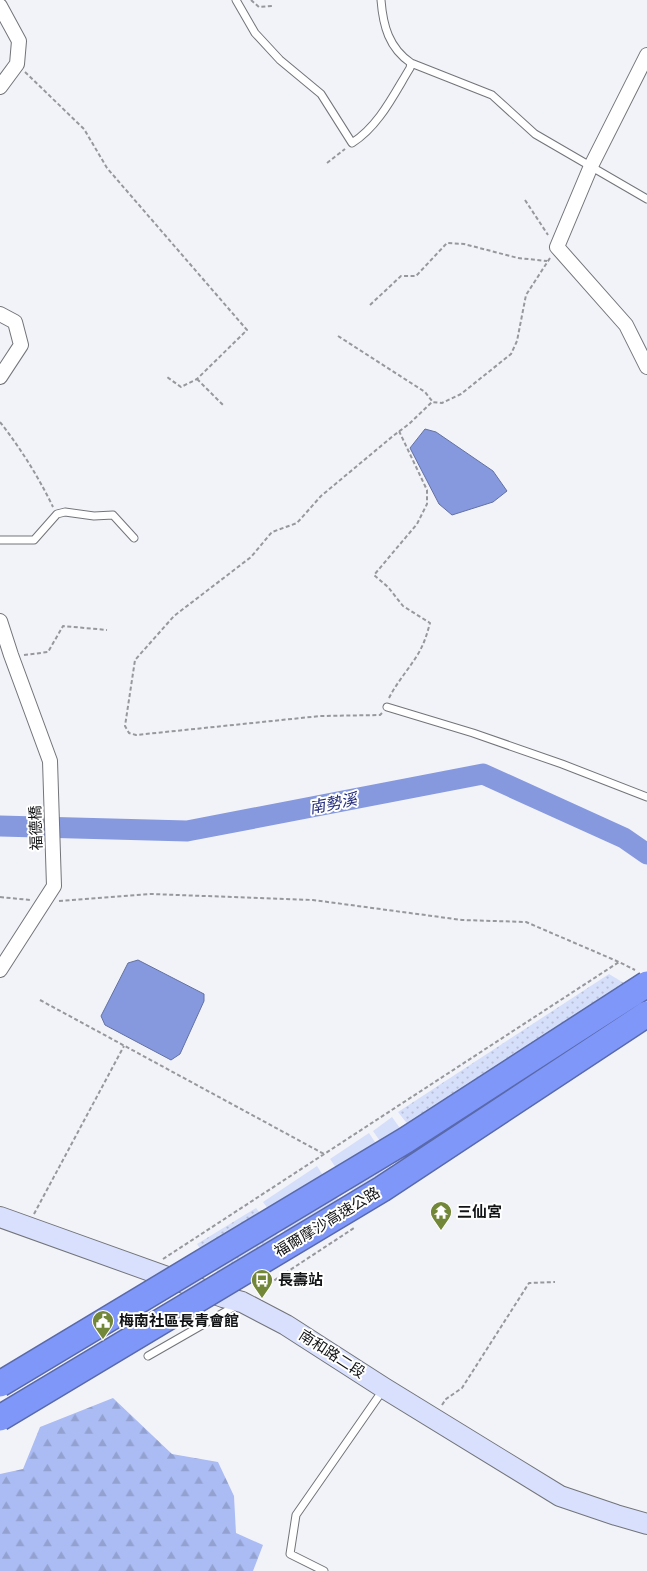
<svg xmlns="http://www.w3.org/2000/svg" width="647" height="1571" font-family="'Nunito Sans','Noto Sans TC',sans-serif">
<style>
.grass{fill:url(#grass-dots)}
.forest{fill:url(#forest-firs)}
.park{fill:#d6dffa}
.water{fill:#8699de;stroke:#6371a2}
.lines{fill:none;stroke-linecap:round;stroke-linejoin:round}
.river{stroke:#8699de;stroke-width:21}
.service-casing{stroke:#727478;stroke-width:9}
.minor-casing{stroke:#727478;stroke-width:16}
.secondary-casing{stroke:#727478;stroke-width:22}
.path{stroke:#97989d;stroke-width:2;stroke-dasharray:4 2.5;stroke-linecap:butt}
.service{stroke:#fff;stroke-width:7}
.minor{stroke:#fff;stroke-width:14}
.secondary{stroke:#d9e0fd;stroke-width:20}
.motorway-bridge-casing{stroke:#5969a9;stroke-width:28;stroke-linecap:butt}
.motorway-bridge{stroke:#7f97f9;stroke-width:25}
.labels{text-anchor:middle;stroke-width:4;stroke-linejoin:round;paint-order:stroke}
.street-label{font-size:15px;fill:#121315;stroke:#fff}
.poi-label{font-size:15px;font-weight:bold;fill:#121315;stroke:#fff;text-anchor:start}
.water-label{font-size:16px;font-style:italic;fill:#212a79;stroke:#fff}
</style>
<defs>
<pattern id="grass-dots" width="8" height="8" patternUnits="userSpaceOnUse" patternTransform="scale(1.25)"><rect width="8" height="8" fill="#d6dffa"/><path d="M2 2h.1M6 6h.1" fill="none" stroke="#b7bed5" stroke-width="1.8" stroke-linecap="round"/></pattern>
<pattern id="forest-firs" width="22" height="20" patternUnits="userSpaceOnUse" patternTransform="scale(1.25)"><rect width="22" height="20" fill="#abbcf4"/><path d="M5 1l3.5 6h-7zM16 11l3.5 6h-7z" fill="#92a1d0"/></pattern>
</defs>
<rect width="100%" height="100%" fill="#f2f3f9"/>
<path class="grass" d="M609,974l38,23v30l-209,136 -40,-51z
M256,1208l37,46 -61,39 -35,-49z"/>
<path class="forest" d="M113,1398l59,56 46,8 16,34 2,37 27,12 -10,26h-253v-97l23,-5 17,-42z"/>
<path class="park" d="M392,1117l37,52 -20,14 -36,-52z
M369,1133l35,53 -39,24 -35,-51z
M317,1166l32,50 -51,34 -35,-48z"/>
<path class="water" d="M425,429l11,3 57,39 14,20 -14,11 -41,13 -13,-11 -29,-56z
M138,960l66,34v7l-24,53 -9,6 -66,-35 -4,-9 27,-53z"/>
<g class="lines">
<path class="river" d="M0,826l187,5 296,-57 141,64 23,16"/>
<g class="service-casing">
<path id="service" d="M236,0l19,33 25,27 41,34 31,49c27,-17 42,-49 58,-75l1,-5
M381,0c2,26 8,48 30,63l81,32 43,39 112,65
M0,540h34l23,-26 8,-2 29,4 19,-1 21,23
M387,707l86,26 89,31 85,33
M148,1356l89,-51
M324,1571l-34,-17 6,-39 87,-125"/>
</g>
<g class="minor-casing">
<path id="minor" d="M0,6l19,35 -2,23 -17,23
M647,55l-56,111 -34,81 69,78 21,42
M0,314l15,8 6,23 -21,32
M0,621l11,34 39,106 4,125 -54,84"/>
</g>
<g class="secondary-casing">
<path id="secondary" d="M0,1217l223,80 19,5 44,23 98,63 176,108 56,19 31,9"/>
</g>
<path class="path" d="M251,0l8,7 14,-1
M25,72l59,57 23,39 140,162 -50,49 -16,8 -14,-10
M327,163l18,-14
M525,200l23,35
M370,305l31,-29h15l31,-33 17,1 54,14 29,3
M338,336l87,56 7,9
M197,379l27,27
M0,422c21,27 38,54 53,85
M24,655l24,-3 15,-26 44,4
M389,698c8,-16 20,-29 29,-44 6,-10 9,-20 12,-31l-27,-17 -15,-19 -14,-12 43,-51 10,-20v-14l-28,-59
M382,713l-2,2 -60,1 -184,19 -7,-2 -4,-7 10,-66 39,-44 77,-59 21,-25 25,-9 24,-27 72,-60 16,-12 23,-22 10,1 19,-9 50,-40 6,-13 9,-46 24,-37
M0,897l30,3
M59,901l92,-7 162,6 149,20 64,2 93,40 16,8
M40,1000l284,154
M34,1214l90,-168
M163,1259l456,-297
M258,1291l96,-63
M442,1405l4,-6 16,-11 67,-105 26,-1"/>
<use href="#service" class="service"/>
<use href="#minor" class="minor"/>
<use href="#secondary" class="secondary"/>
<g class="motorway-bridge-casing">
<path id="motorway-bridge" d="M0,1384l406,-244 241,-156
M0,1418l382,-229 265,-175"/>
</g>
<use href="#motorway-bridge" class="motorway-bridge"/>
</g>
<defs>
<g id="temple-pin" transform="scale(1.125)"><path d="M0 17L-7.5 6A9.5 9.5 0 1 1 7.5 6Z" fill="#738738" stroke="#fff"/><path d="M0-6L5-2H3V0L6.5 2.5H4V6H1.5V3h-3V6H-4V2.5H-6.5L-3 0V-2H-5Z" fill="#fff"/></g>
<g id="bus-pin" transform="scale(1.125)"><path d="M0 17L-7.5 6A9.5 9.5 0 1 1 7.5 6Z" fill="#738738" stroke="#fff"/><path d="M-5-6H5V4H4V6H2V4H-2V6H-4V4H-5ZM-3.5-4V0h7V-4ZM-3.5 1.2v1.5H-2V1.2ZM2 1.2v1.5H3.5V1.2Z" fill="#fff"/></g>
<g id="civic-pin" transform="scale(1.125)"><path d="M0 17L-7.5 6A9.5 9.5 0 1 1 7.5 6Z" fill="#738738" stroke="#fff"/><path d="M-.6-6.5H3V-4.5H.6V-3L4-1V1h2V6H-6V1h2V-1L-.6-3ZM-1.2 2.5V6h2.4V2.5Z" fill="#fff"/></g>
</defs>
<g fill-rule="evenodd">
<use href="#temple-pin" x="441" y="1212"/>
<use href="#bus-pin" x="262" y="1280"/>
<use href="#civic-pin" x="103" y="1321"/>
</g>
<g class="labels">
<g class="street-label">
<text transform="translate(36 828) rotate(-92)" y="5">福德橋</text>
<text transform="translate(327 1222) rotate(-31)" y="5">福爾摩沙高速公路</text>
<text transform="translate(332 1354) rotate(33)" y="5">南和路二段</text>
</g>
<g class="poi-label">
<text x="457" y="1217">三仙宮</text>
<text x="278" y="1285">長壽站</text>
<text x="119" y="1326">梅南社區長青會館</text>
</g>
<g class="water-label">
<text transform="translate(333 803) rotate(-11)" y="6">南勢溪</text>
</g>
</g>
</svg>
